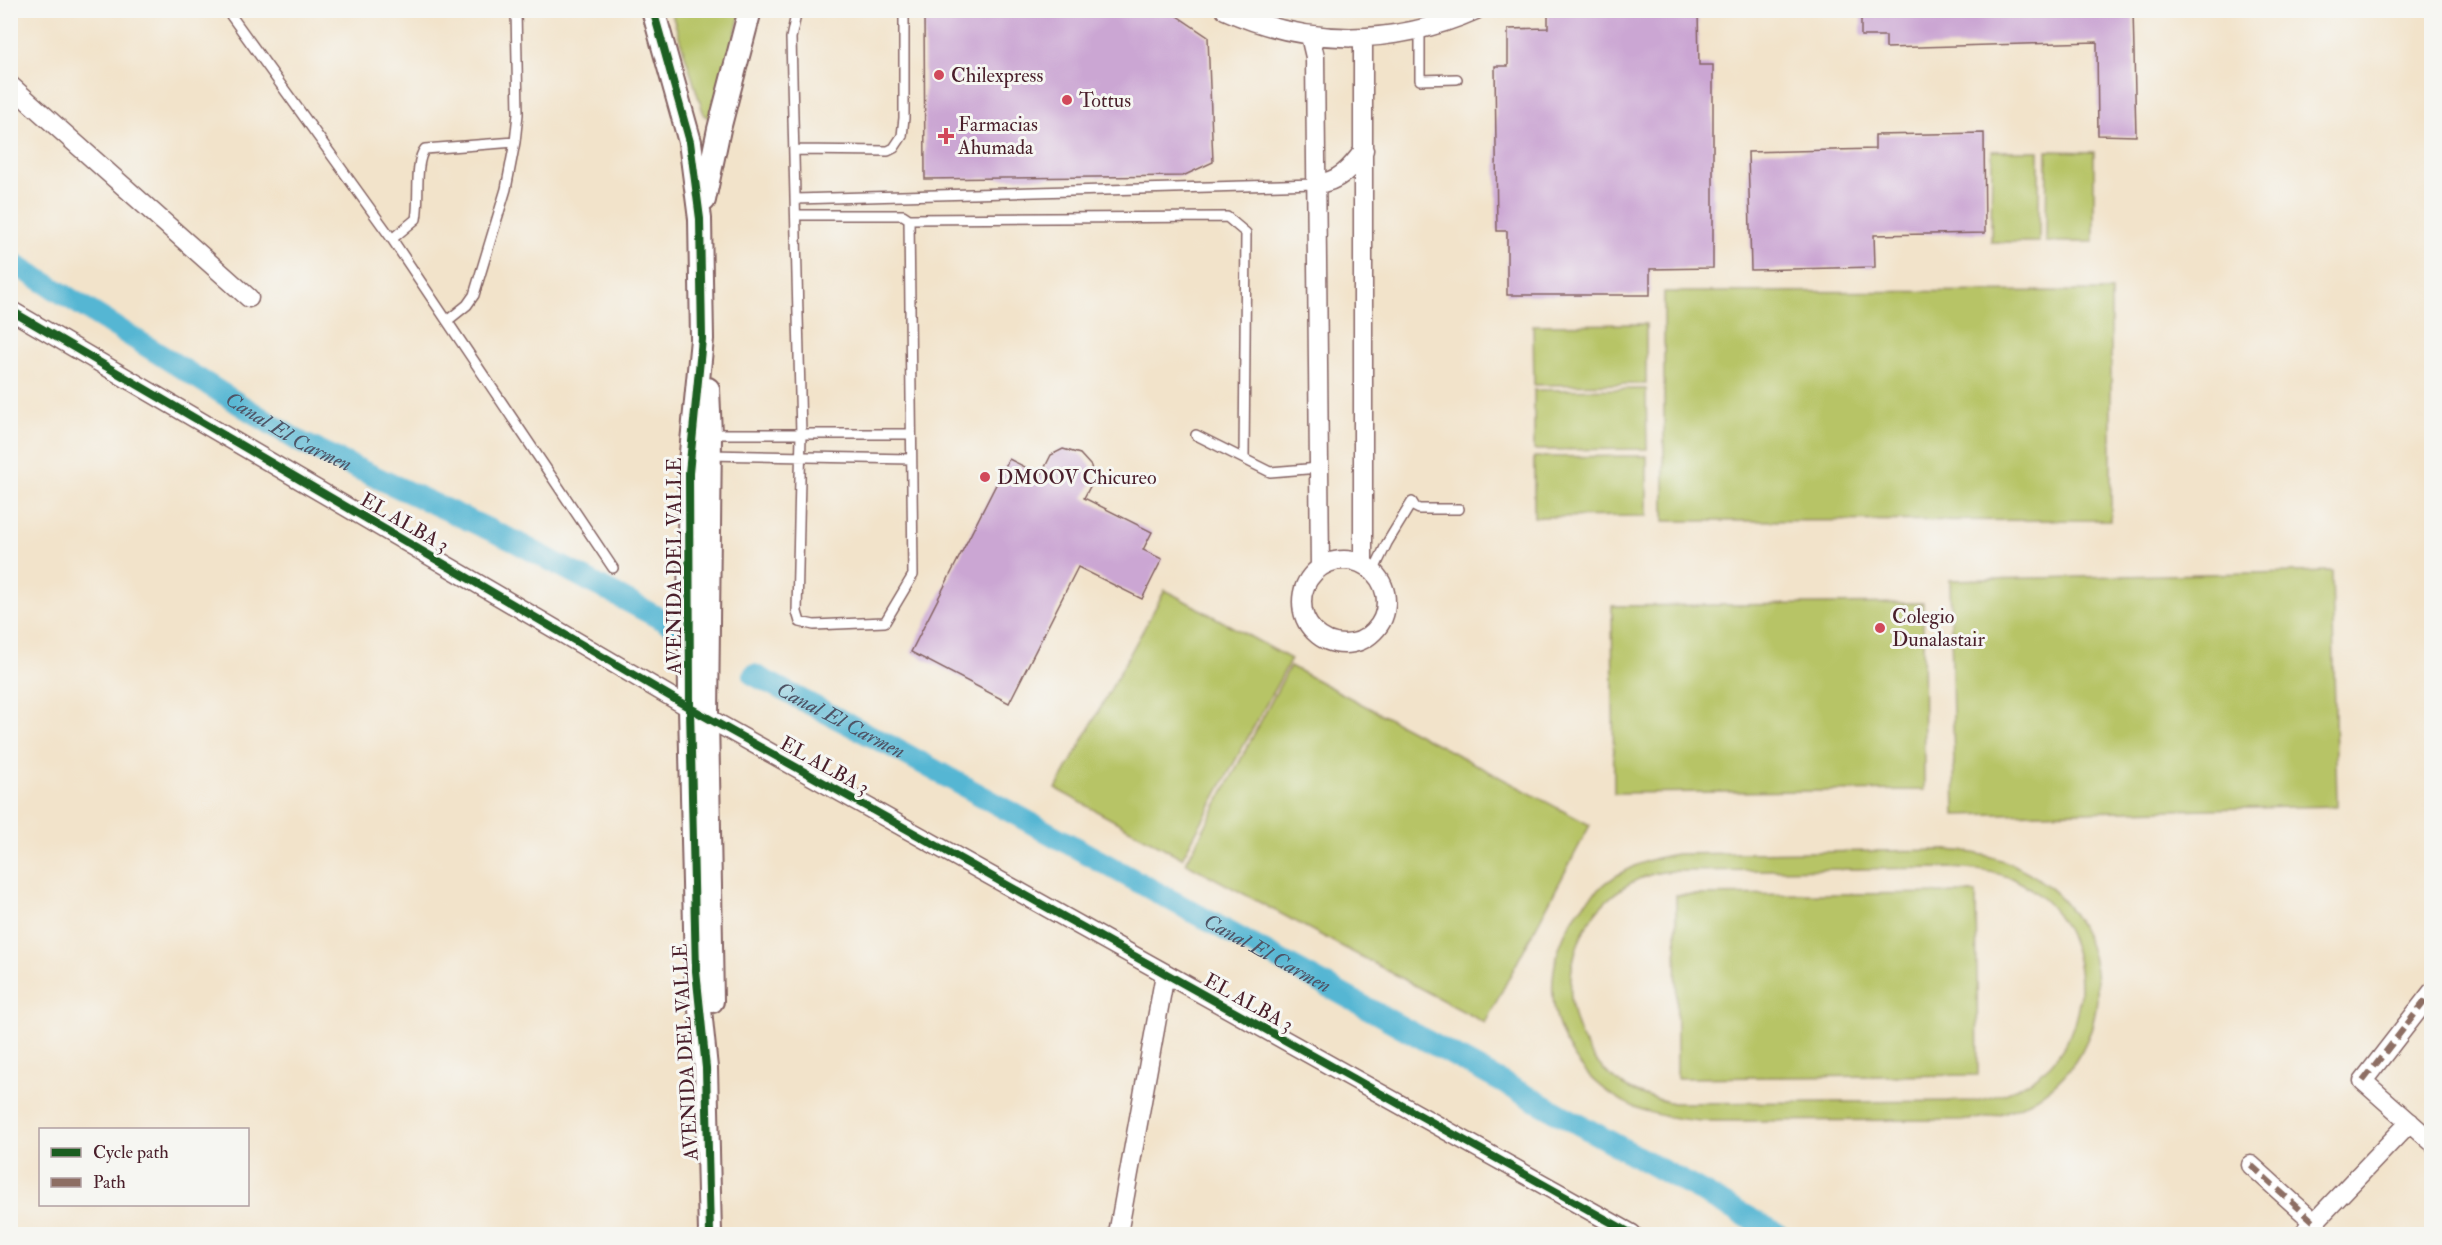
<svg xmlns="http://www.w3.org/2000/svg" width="2442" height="1245" font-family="'IM FELL Double Pica',serif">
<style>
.green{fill:#b7c466;stroke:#807248;stroke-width:1.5;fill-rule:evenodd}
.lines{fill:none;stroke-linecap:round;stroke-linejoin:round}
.canal{stroke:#55b6d3;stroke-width:22}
.building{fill:#cba6d3}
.service-casing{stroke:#856463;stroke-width:12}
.minor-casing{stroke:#856463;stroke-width:21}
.tertiary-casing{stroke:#856463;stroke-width:26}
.service{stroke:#fff;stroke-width:9}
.minor{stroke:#fff;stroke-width:18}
.tertiary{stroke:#fff;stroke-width:22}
.quiet{stroke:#8d6e63;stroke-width:6;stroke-dasharray:12 6;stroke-linecap:butt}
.cycleway-casing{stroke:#f6f6f2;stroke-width:11}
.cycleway{stroke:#1b5e20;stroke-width:8}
.poi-dot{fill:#d1495b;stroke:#f6f6f2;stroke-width:2}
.labels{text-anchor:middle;stroke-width:6;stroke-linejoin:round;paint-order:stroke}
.poi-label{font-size:20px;fill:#4a1f2b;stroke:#f6f6f2;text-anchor:start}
.street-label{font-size:20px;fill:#4a1f2b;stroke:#f6f6f2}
.water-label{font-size:21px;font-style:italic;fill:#4e5466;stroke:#f6f6f2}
</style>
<rect width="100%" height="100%" fill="#f6f6f2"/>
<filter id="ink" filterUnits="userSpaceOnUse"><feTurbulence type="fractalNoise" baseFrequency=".0167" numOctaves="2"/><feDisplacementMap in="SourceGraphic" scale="12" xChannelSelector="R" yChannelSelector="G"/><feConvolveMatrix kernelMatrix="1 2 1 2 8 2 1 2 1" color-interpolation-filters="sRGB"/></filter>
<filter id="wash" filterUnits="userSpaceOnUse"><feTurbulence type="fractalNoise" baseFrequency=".008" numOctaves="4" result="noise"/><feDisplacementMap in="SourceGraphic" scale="24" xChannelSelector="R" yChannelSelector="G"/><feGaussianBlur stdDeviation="1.35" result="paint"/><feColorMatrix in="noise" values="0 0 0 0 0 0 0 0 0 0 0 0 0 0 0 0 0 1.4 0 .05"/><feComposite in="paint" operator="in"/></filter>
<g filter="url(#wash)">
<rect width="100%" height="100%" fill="#f2e3ca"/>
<path class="green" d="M671,11h70l-26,103 -6,4 -5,-3z
M1992,151h47v91h-48z
M2047,151l47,1v90h-48z
M2111,291v229l-447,1v-229z
M1646,324v60l-112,1 -1,-60z
M1646,389l1,60 -113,1v-60z
M1647,456v60l-113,1v-60z
M2332,571l5,235 -382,9 -5,-235z
M1165,590l126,69 -109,199 -126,-69z
M1923,603l1,187 -310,3 -2,-187z
M1290,666l300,159 -105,198 -299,-160z
M1947,850c191,10 202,250 21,270l-267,1c-31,-3 -61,-7 -87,-25 -109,-74 -63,-224 63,-242zM1947,868c22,1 43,2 64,10 76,32 92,136 34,192 -20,18 -44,26 -70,31l-302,2c-19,-4 -36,-9 -52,-19 -62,-42 -67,-134 -14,-184 19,-17 41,-28 66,-29z
M1976,893l2,182 -301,3 -1,-183z"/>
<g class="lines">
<g class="canal">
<path id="s1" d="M10,261l290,181 214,99 162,86"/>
<path id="s2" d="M754,675l146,76 878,483"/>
</g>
</g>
<g id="blocks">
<path class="building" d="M924,10h244l40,27 5,125 -30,14 -258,3z
M1548,10h150l1,55h14v203l-63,1v26h-143v-64h-10l-2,-165h13v-37l40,-1z
M1861,10h272l3,126 -38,-1 -1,-93 -211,6v-12h-25z
M1984,133l1,100 -111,2 1,32 -124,3 -3,-118 127,-3v-14z
M1063,449l17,5 11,12 3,13 -10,19 68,34 -9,18 19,9 -20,40 -64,-32 -69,136 -98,-51 98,-193 32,16 10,-20z"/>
</g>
</g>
<g filter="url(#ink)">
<use href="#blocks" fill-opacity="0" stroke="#856463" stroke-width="1.5"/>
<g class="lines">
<g class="service-casing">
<path id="service" d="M227,10l165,229 221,329
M1420,29v51l37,-1
M795,150l93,1 6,-3 8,-12 2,-18v-108
M796,199l520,-15
M797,215h106l6,4 4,356 -28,47 -71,3 -14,-3 -3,-10 4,-178 -10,-396 6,-28
M909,219l318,-2 19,16 -2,226
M392,239l24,-20c4,-19 -2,-57 9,-70l90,-7
M447,321l20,-16 7,-10 32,-106 9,-47 3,-28 -2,-104
M710,434h201
M1196,435l74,37 49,-4
M709,455l202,4
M1373,572l14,-29 25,-41 3,5 4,2h40"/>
</g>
<g class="minor-casing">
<path id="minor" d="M1225,10c81,37 170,36 251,0
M1310,36l5,21 5,510
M1363,38v526
M10,85l239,213
M1316,184c23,-2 35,-16 48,-34
M10,310l680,398 942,526
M1302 602a42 42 0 1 1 84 0a42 42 0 1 1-84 0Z
M2432,992l-69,89 69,61
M2251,1165l63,57
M1118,1234l47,-260
M2303,1234l107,-112"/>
</g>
<g class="tertiary-casing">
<path id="tertiary" d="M653,10l37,132 10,77 2,120 -13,134 1,235 6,263 10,97 4,166
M704,200l15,-71 31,-119
M708,389l2,45 -3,283 5,284"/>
</g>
<use href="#service" class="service"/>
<use href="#minor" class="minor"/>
<use href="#tertiary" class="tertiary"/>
<path class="quiet" d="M2363,1081l69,-89
M2251,1165l63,57"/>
<g class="cycleway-casing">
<path id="cycleway" d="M653,10l37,132 10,77 2,120 -13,134 1,235 6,263 10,97 4,166
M10,310l680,398 942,526"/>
</g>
<use href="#cycleway" class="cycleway"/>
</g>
</g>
<g class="poi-dot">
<circle cx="939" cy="75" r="6"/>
<circle cx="1067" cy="100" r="6"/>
<path d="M943 127h6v6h6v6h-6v6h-6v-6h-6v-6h6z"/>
<circle cx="985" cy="477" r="6"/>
<circle cx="1880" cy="628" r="6"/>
</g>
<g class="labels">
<g class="poi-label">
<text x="951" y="82">Chilexpress</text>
<text x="1079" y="107">Tottus</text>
<text x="958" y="131">Farmacias<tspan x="958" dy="23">Ahumada</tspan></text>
<text x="997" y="484">DMOOV Chicureo</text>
<text x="1892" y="623">Colegio<tspan x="1892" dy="23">Dunalastair</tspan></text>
</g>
<g class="street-label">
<text transform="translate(405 522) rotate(30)" y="7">EL ALBA 3</text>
<text transform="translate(674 566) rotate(-90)" y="7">AVENIDA DEL VALLE</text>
<text transform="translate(825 765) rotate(29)" y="7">EL ALBA 3</text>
<text transform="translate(1249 1002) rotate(29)" y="7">EL ALBA 3</text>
<text transform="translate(685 1052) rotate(-93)" y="7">AVENIDA DEL VALLE</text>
</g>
<g class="water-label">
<text dy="7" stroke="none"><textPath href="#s1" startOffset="327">Canal El Carmen</textPath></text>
<text dy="7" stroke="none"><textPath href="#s2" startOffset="98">Canal El Carmen</textPath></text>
<text dy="7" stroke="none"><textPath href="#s2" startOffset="584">Canal El Carmen</textPath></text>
</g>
</g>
<rect width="2442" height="1245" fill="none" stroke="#f6f6f2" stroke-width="36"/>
<rect x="39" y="1128" width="210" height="78" fill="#f6f6f2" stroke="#b1a0a2" stroke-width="1.5"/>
<rect x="51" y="1148" width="30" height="9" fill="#1b5e20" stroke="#b1a0a2" stroke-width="1.5"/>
<text x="93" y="1158" font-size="18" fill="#4a1f2b">Cycle path</text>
<rect x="51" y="1178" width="30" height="9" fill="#8d6e63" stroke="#b1a0a2" stroke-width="1.5"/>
<text x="93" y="1188" font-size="18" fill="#4a1f2b">Path</text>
</svg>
